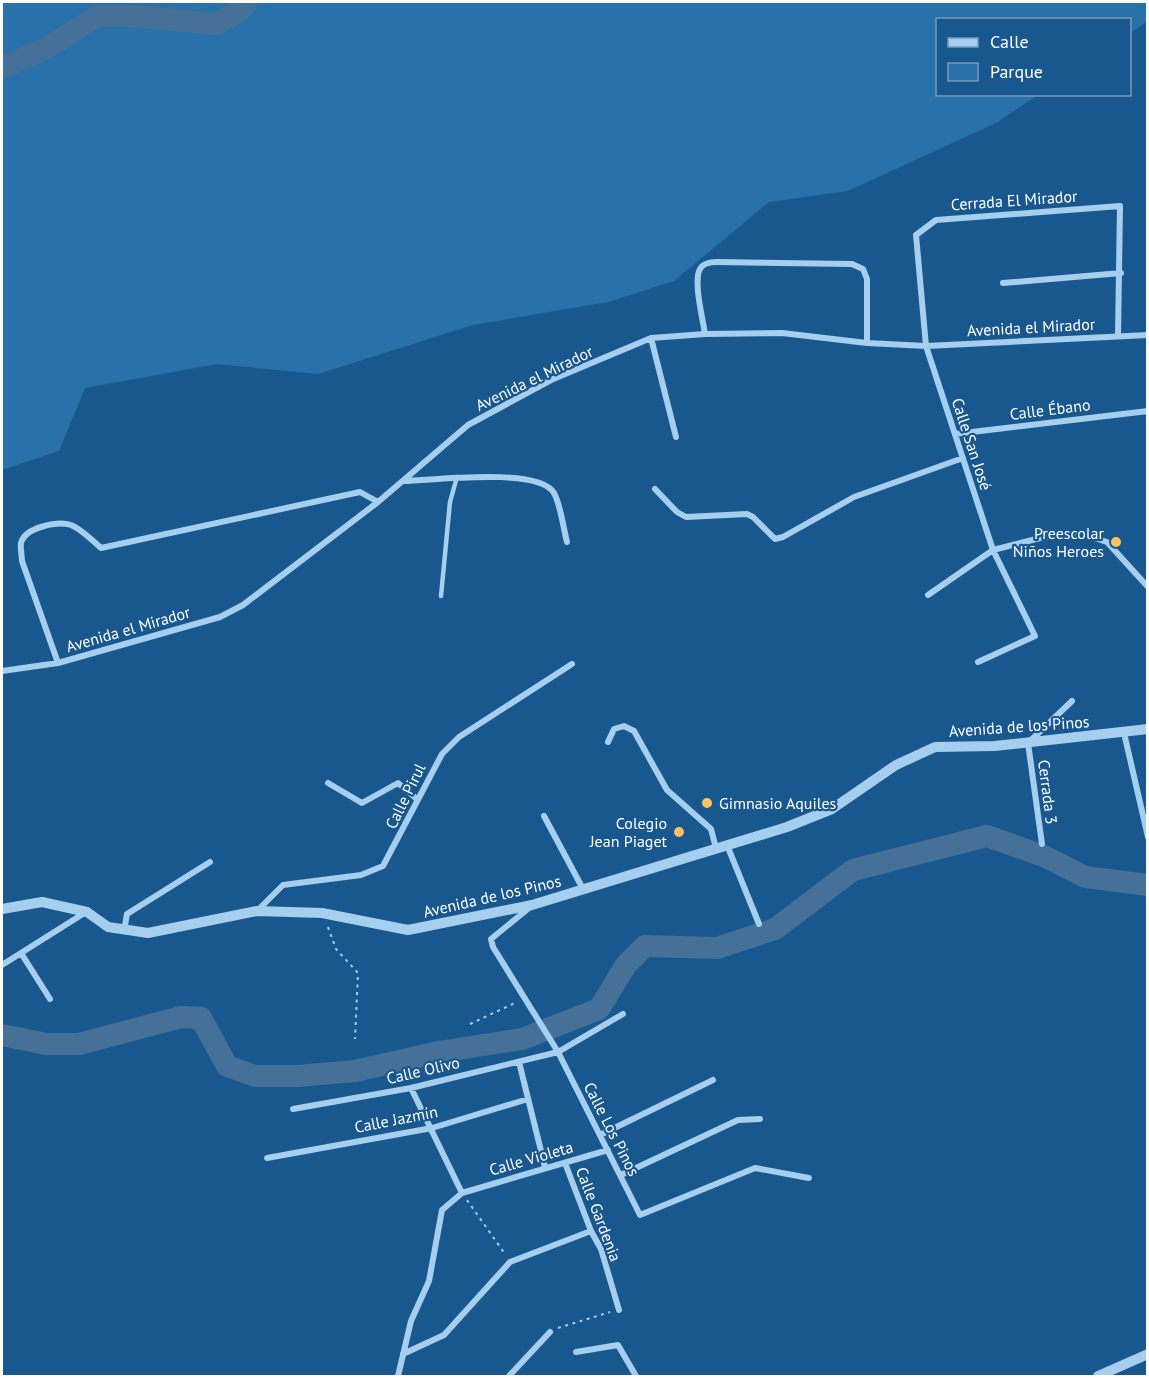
<svg xmlns="http://www.w3.org/2000/svg" width="1149" height="1378" font-family="'PT Sans',sans-serif">
<style>
.green{fill:#2971aa}
.lines{fill:none;stroke-linecap:round;stroke-linejoin:round}
.river{stroke:#457198;stroke-width:22}
.path{stroke:#a6ceee;stroke-width:2;stroke-dasharray:3 4.5;stroke-linecap:butt}
.service{stroke:#a6ceee;stroke-width:4.5}
.minor{stroke:#a6ceee;stroke-width:6}
.tertiary{stroke:#a6ceee;stroke-width:10}
.poi-dot{fill:#ffc263;stroke:#19588e;stroke-width:2}
.labels{text-anchor:middle;stroke-width:4.5;stroke-linejoin:round;paint-order:stroke}
.street-label{font-size:16px;fill:#fff;stroke:#19588e}
.poi-label{font-size:16px;fill:#fff;stroke:#19588e;text-anchor:end}
</style>
<rect width="100%" height="100%" fill="#19588e"/>
<path class="green" d="M2,2h1145l1,19 -18,12v-13h-192v74l100,1 -40,27 -150,69 -79,11 -95,79 -66,21 -135,23 -155,49 -101,-10 -132,24 -26,63 -57,19z"/>
<g class="lines">
<path class="river" d="M2,68l43,-19 53,-33h31l87,8 22,-12 9,-10
M2,1035l44,9h33l102,-27 20,1 26,48 28,10h43l57,-5 84,-19 83,-13 77,-30 27,-44 19,-19 72,2 58,-19 78,-59 134,-34 59,21 39,20 63,8"/>
<path class="path" d="M328,927l8,22 22,24 -3,66
M470,1024l47,-22
M467,1200l38,54
M558,1328l52,-16"/>
<path class="service" d="M441,596l9,-94 7,-25"/>
<path class="minor" d="M1003,283l118,-10
M705,334c-2,-14 -12,-53 -5,-65 3,-6 11,-7 17,-7l135,2 11,5 4,10v64
M651,338l25,99
M955,434l193,-23
M405,481c29,-1 134,-14 149,12 7,13 9,34 13,49
M655,489l22,23 9,5 61,-3 6,3 22,22 8,-2 71,-40 109,-39
M928,595l65,-45 59,-15 27,-2 28,9 41,45
M978,662l57,-26 -42,-86 -67,-204 -10,-111 20,-15 184,-14 -2,130
M58,663l-36,-102c0,-5 -2,-13 -1,-18 4,-16 37,-22 50,-18 10,4 22,16 30,23l259,-56 18,10
M2,671l56,-8 162,-46 23,-12 135,-103 90,-77 83,-45 100,-42 54,-4 77,-1 85,10 59,3 222,-11
M1124,733l24,104
M608,742l6,-13 10,-3 10,5 33,59 44,39 5,19
M328,783l34,20 36,-20 19,16
M544,816l39,73
M1042,844l-14,-101 44,-42
M727,845l32,79
M529,908l-38,31 2,8 65,105 82,163 115,-47 54,10
M257,911l26,-26 78,-10 22,-9 59,-112 17,-17 113,-73
M124,931l3,-17 83,-52
M21,953l29,46
M2,965l84,-53
M519,1062l26,105
M411,1088l51,105
M293,1109l118,-21 147,-36 65,-38
M600,1135l113,-55
M267,1158l165,-30 96,-29
M565,1163l26,68 10,18 18,61
M621,1175l117,-55 22,-1
M576,1352l42,-7 18,31
M403,1354l41,-19 66,-73 81,-31
M398,1376l13,-55 18,-40 13,-71 20,-17 146,-43
M509,1376l41,-44"/>
<path class="tertiary" d="M2,909l40,-7 45,10 21,15 40,6 109,-22 65,2 86,17 124,-25 255,-78 45,-18 64,-44 39,-18 60,-1 153,-17
M1098,1376l50,-22"/>
</g>
<g class="poi-dot">
<circle cx="1116" cy="542" r="6"/>
<circle cx="707" cy="803" r="6"/>
<circle cx="679" cy="832" r="6"/>
</g>
<g class="labels">
<g class="street-label">
<text transform="translate(1014 200) rotate(-4)" y="6">Cerrada El Mirador</text>
<text transform="translate(1031 327) rotate(-3)" y="6">Avenida el Mirador</text>
<text transform="translate(534 378) rotate(-26)" y="6">Avenida el Mirador</text>
<text transform="translate(1050 409) rotate(-7)" y="6">Calle Ébano</text>
<text transform="translate(972 444) rotate(72)" y="6">Calle San José</text>
<text transform="translate(128 629) rotate(-16)" y="6">Avenida el Mirador</text>
<text transform="translate(1019 726) rotate(-4)" y="6">Avenida de los Pinos</text>
<text transform="translate(1048 792) rotate(83)" y="6">Cerrada 3</text>
<text transform="translate(405 796) rotate(-64)" y="6">Calle Pirul</text>
<text transform="translate(492 896) rotate(-13)" y="6">Avenida de los Pinos</text>
<text transform="translate(423 1070) rotate(-13)" y="6">Calle Olivo</text>
<text transform="translate(396 1119) rotate(-11)" y="6">Calle Jazmín</text>
<text transform="translate(612 1129) rotate(63)" y="6">Calle Los Pinos</text>
<text transform="translate(531 1158) rotate(-16)" y="6">Calle Violeta</text>
<text transform="translate(599 1214) rotate(69)" y="6">Calle Gardenia</text>
</g>
<g class="poi-label">
<text x="1104" y="539">Preescolar<tspan x="1104" dy="18">Niños Heroes</tspan></text>
<text x="719" y="809" text-anchor="start">Gimnasio Aquiles</text>
<text x="667" y="829">Colegio<tspan x="667" dy="18">Jean Piaget</tspan></text>
</g>
</g>
<rect width="1149" height="1378" fill="none" stroke="#ffffff" stroke-width="6"/>
<rect x="936" y="18" width="195" height="78" fill="#19588e" stroke="#759bbb" stroke-width="1.5"/>
<rect x="948" y="38" width="30" height="9" fill="#a6ceee" stroke="#759bbb" stroke-width="1.5"/>
<text x="990" y="48" font-size="18" fill="#ffffff">Calle</text>
<rect x="948" y="63" width="30" height="18" fill="#2971aa" stroke="#759bbb" stroke-width="1.5"/>
<text x="990" y="78" font-size="18" fill="#ffffff">Parque</text>
</svg>
